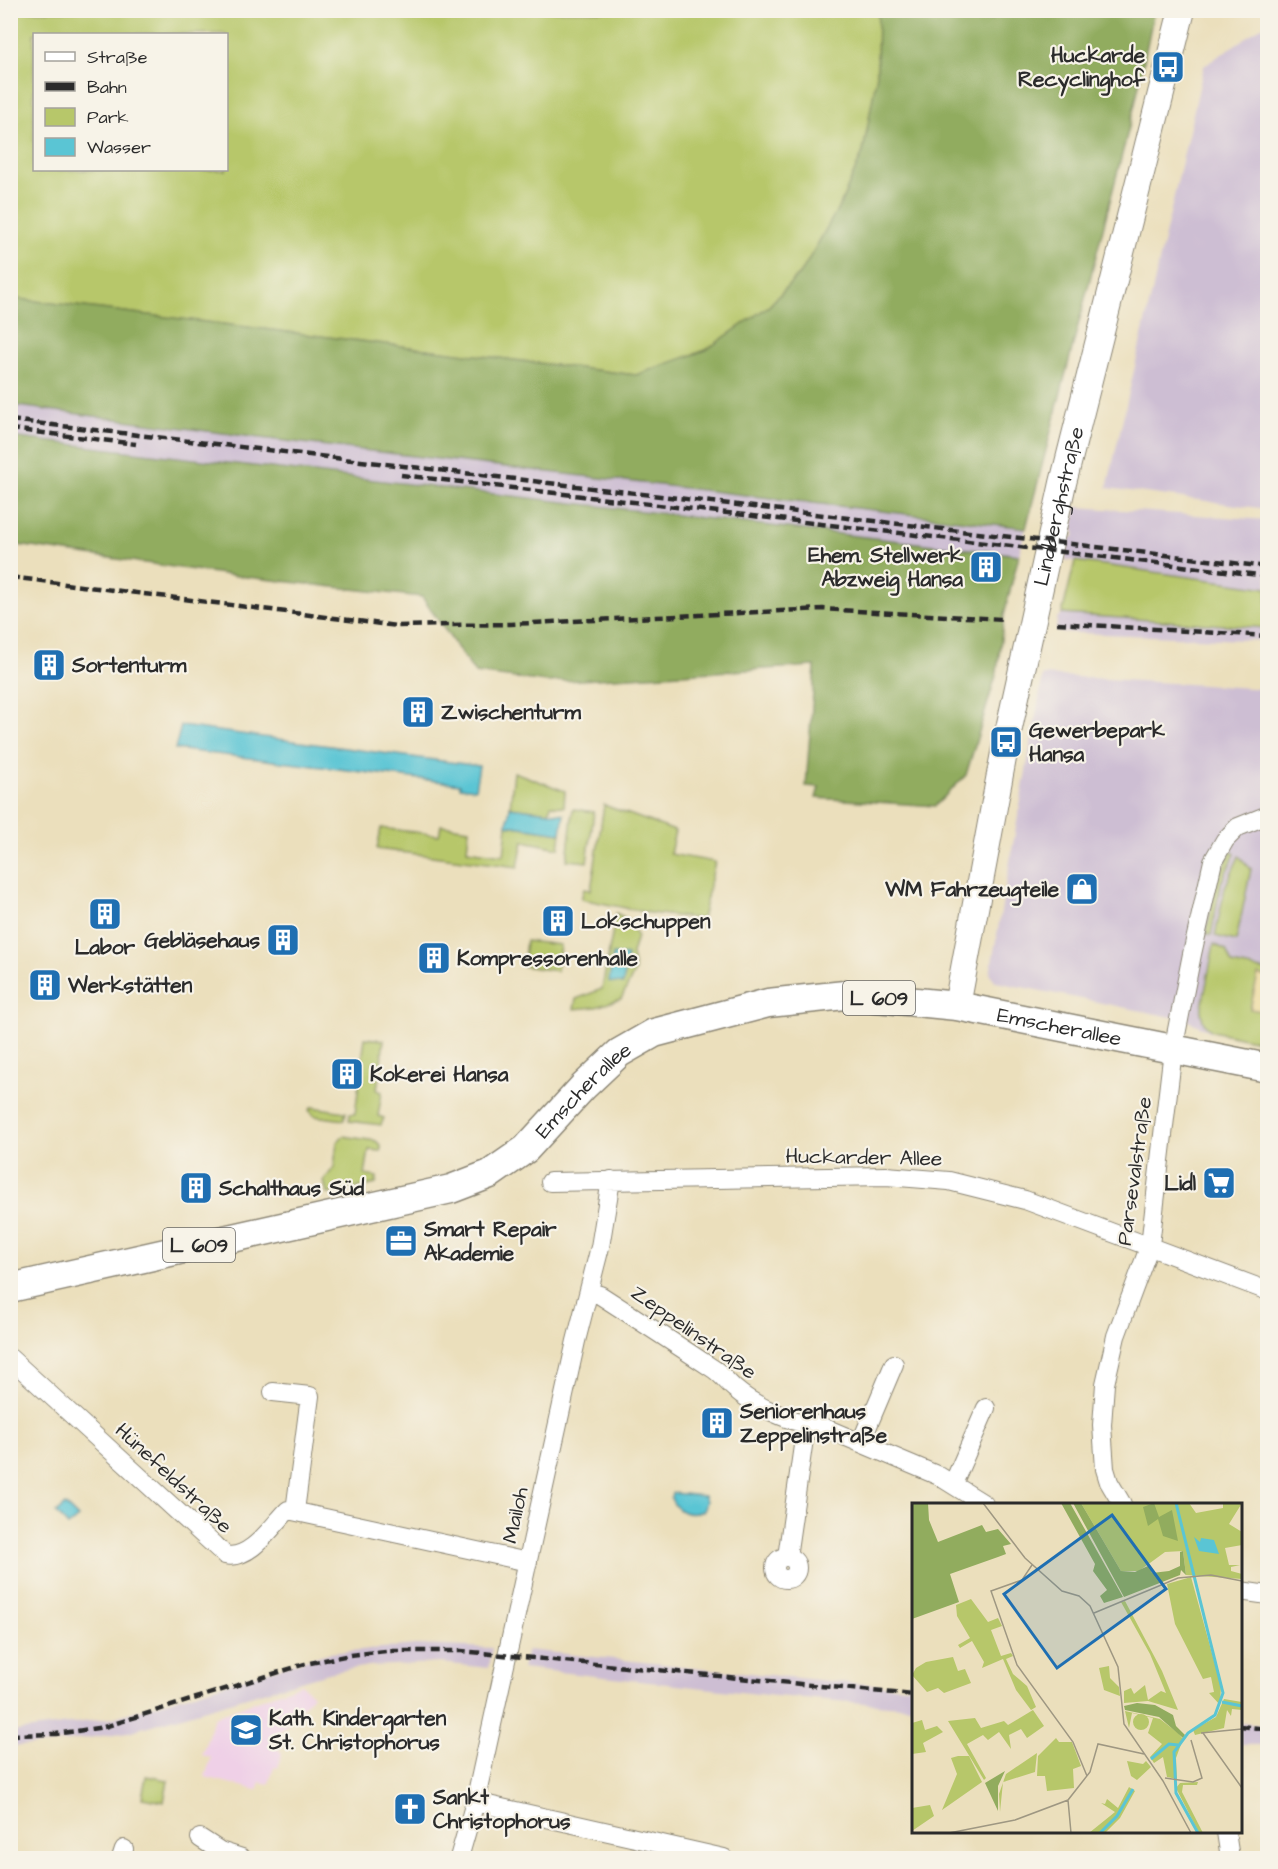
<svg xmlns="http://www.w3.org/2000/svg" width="1278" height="1869" font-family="'Architects Daughter',sans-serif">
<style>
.built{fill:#efd0e7}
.industrial{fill:#cdbed3}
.green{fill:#b7c76a;stroke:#71794a;stroke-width:1.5;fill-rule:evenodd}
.forest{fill:#91ac5e;stroke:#5e6c44;stroke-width:1.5}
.sand{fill:#eeda9e;stroke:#8c8264;stroke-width:1.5}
.water{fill:#5ac5d4;stroke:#427880;stroke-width:1.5}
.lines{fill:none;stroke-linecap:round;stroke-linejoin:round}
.minor-casing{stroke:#8b8574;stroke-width:20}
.secondary-casing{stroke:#8b8574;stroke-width:28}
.primary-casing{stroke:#8b8574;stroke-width:31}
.minor{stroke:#fff;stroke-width:18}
.secondary{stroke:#fff;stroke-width:26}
.primary{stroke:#fff;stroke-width:28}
.rail{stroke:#2b2b2b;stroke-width:4.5;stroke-dasharray:9 4.5;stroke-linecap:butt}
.labels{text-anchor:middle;stroke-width:4.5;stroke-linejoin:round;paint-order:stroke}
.shield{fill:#f7f3e8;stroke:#686764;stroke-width:1.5}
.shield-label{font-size:20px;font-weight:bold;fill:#2b2b2b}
.poi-label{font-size:21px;font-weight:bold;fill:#2b2b2b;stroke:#f7f3e8;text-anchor:start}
.street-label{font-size:21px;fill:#2b2b2b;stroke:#f7f3e8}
.inset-river{fill:none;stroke:#5ac5d4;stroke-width:3}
.inset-road{fill:none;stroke:#9e9782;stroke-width:1.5}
.view{fill:#1f6fb2;fill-opacity:0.15;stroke:#1f6fb2;stroke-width:3}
.inset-edge{fill:none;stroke:#2b2b2b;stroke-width:3}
</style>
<rect width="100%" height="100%" fill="#f7f3e8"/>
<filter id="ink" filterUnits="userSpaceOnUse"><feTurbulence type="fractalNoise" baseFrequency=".0167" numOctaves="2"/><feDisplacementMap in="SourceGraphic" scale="12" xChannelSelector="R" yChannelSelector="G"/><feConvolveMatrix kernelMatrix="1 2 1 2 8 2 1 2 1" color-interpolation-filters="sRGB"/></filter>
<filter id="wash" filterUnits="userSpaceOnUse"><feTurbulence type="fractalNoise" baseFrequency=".008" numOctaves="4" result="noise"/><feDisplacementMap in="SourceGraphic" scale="24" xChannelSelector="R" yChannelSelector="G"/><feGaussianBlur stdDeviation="1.35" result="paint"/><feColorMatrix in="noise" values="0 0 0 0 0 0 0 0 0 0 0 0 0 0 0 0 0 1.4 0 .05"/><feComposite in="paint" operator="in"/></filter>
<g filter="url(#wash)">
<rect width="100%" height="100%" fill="#ebdfbc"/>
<path class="built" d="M301,1684l12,11 -42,47 11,11 -4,15 -4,-1 -5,17 -9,-2 -3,8 -52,-13 6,-19 -9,-3 12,-38z"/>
<path class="industrial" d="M1267,23v486l-160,-21 97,-422z
M11,405l249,33 766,90 -7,27 -885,-103 -123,-15z
M1077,507l190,13v68l-202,-28 5,-23h4l1,-6 -3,-1z
M1062,614l205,14v13l-211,-9 1,-14z
M1043,675l224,14v354l-57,-12 -23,-11 -191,-38 -6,-8z
M416,1645l76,3 -4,20 -47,-5 -72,3 -41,7 -200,59 -85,13 -32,1v-14l101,-14 216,-65z
M527,1650l310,32 71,5v-6h5v26l-137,-11 -254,-28z
M1241,1723l26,3v19h-26z"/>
<path class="green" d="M10,11h868l-1,67 -14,74 -23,53 -38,66 -33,35 -63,44 -70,25 -625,-77zM34,34h192v136h-192z
M1075,561l192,27v40l-205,-14z
M514,772l51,19 -1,16 -13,-2 -2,7 -39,-5z
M604,805l71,26 -5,23 45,8 -13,57 -52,-6 -69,-14 3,-10 7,1z
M573,809l21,3 -7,50 -20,-2z
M441,825l28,4 -2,21 37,5 3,-30 54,8 -2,15 -36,-7 -5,26 -141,-18 4,-21 58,7z
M1231,851l4,3 -14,29 -10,52 -5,-1 11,-55z
M1239,856l12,13 -15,72 -21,-5 10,-49z
M616,913l13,7 8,16 -5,18 3,17 -14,28 -25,8 -22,2 2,-10 26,-10z
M526,941l34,4 -3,26 -34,-5z
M1214,944l12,6 6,14 35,7v72l-54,-12c-9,-4 -10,-9 -12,-19z
M365,1038l19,2 -7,50 5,2 -4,24 6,2 -3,7 -32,-4 1,-7h5z
M312,1107l34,5 -2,8 -30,-4 -5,-6z
M343,1136l33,5 5,5v5l-12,-1 -4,25 12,2 -1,7 -49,10 -3,-13 10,-14 3,-25z
M146,1776l22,4 -4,22 -22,-4z"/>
<path class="forest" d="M878,11h67l46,9 6,-9h157l-19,93 -109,424 -766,-90 -249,-33v-107l625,77 70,-25 63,-44 33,-35 38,-66 23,-53 14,-78z
M11,437l123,15 885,103 -15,60 -7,57 -31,103 -31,31 -119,-8 3,-11 -13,-1 9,-120 -268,16 -72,-9 -53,-76 -185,-21 -226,-32z"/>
<path class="sand" d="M1258,975l9,2v35l-17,-3z"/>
<path class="water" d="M181,726l298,40 -4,23 -15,-2v-3l-285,-35z
M510,807l54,7 -3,19 -54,-8z
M613,954l14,2 -4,28 -14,-2z
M673,1493l31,3 2,5 -3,10c-14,6 -27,1 -32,-13z
M65,1505l13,13 -10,8 -12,-13z"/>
</g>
<g filter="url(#ink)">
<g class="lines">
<g class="minor-casing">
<path id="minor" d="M550,1182l336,-6 63,5 76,19 243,91
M590,1292l10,3c39,25 77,50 115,75 8,6 13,13 20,19 18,16 60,36 83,36l121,51 45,28
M10,1358l215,197c25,6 47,-29 63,-45l240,52
M273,1392l37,4 -15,115
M861,1442l33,-78
M953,1484l33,-76
M1122,1504l-13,-22 -4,-13 -3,-44 3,-41 11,-48 34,-91 23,-195 19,-96 21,-93 12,-21 13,-13 30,-12
M787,1557l19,-132
M775 1568a11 11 0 1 1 22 0a11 11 0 1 1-22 0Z
M1240,1591l28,4
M475,1802l249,56
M1226,1832l4,26
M200,1838l20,13 22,7
M121,1858l3,-9
M459,1858l16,-56 101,-461 24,-94 11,-67"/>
</g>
<g class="secondary-casing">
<g id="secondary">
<path id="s1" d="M957,1006l49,-264 57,-259 119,-473"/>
</g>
</g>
<g class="primary-casing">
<g id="primary">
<path id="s2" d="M10,1288l441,-99 39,-15 36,-25 57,-62 36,-34 35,-20 114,-30 77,-8 112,11 311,62"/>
</g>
</g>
<use href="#minor" class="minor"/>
<use href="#secondary" class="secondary"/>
<use href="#primary" class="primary"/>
<path class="rail" d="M10,420l1258,147
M10,429l126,15
M401,475l867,101
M10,577l387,49 114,-2 312,-15 180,10
M1057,623l211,13
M1240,1726l28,3
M10,1735l46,-1 48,-7 201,-63 45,-9 36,-4h75l453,44"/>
</g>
</g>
<defs>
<g id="bus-square" transform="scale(1.725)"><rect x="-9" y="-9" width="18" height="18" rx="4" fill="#1f6fb2" stroke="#f7f3e8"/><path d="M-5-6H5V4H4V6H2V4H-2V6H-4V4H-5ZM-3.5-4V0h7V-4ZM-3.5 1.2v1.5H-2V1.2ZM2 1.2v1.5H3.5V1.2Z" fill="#fff"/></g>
<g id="building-square" transform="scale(1.725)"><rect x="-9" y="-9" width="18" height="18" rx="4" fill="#1f6fb2" stroke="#f7f3e8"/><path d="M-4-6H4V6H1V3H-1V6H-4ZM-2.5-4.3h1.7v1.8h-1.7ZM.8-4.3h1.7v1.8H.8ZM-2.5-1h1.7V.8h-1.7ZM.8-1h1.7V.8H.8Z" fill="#fff"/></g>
<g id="shop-square" transform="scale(1.725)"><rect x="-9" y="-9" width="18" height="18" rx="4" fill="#1f6fb2" stroke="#f7f3e8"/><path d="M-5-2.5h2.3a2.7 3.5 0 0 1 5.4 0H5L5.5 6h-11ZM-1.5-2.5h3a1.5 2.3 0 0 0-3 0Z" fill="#fff"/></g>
<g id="supermarket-square" transform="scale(1.725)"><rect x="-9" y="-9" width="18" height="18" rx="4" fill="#1f6fb2" stroke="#f7f3e8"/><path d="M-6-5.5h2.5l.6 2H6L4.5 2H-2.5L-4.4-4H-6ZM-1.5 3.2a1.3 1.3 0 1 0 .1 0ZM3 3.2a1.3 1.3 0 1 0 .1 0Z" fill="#fff"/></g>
<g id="office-square" transform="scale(1.725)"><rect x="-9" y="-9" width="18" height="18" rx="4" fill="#1f6fb2" stroke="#f7f3e8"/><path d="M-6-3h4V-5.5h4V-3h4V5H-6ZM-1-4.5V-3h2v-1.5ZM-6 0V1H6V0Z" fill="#fff"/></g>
<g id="school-square" transform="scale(1.725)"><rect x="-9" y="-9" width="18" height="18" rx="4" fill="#1f6fb2" stroke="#f7f3e8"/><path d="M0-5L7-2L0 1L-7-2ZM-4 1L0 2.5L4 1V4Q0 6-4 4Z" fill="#fff"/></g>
<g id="church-square" transform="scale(1.725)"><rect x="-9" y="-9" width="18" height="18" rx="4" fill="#1f6fb2" stroke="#f7f3e8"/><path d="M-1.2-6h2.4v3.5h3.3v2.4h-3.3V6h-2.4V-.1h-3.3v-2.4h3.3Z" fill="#fff"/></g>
</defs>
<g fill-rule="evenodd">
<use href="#bus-square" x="1168" y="67"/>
<use href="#building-square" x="986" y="567"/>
<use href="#building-square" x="49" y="665"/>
<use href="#building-square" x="418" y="712"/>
<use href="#bus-square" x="1006" y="742"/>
<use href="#shop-square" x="1082" y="889"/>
<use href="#building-square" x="105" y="914"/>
<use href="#building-square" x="558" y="921"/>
<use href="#building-square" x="283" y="940"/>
<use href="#building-square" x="434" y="958"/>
<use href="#building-square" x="45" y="985"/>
<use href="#building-square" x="347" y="1074"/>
<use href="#supermarket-square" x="1219" y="1183"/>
<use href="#building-square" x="196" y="1188"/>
<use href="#office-square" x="401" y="1241"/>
<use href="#building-square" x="717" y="1423"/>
<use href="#school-square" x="246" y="1730"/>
<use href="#church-square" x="410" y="1809"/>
</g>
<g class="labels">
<g class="shield">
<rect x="843" y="981" width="72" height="34" rx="4.5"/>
<rect x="163" y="1228" width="72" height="34" rx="4.5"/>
</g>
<g class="shield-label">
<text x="879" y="1005">L 609</text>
<text x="199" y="1252">L 609</text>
</g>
<g class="poi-label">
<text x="1145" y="62" text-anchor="end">Huckarde<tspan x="1145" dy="24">Recyclinghof</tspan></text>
<text x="963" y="562" text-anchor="end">Ehem. Stellwerk<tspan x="963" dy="24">Abzweig Hansa</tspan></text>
<text x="72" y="672">Sortenturm</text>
<text x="441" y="719">Zwischenturm</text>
<text x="1029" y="737">Gewerbepark<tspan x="1029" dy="24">Hansa</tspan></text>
<text x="1059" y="896" text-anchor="end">WM Fahrzeugteile</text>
<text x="581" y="928">Lokschuppen</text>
<text x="260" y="947" text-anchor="end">Gebläsehaus</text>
<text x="105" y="954" text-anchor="middle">Labor</text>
<text x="457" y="965">Kompressorenhalle</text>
<text x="68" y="992">Werkstätten</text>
<text x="370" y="1081">Kokerei Hansa</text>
<text x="1196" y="1190" text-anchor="end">Lidl</text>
<text x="219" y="1195">Schalthaus Süd</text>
<text x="424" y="1236">Smart Repair<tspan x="424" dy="24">Akademie</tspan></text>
<text x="740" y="1418">Seniorenhaus<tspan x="740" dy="24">Zeppelinstraße</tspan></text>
<text x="269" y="1725">Kath. Kindergarten<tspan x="269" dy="24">St. Christophorus</tspan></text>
<text x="433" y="1804">Sankt<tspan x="433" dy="24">Christophorus</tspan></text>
</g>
<g class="street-label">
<text dy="7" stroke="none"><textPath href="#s1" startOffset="510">Lindberghstraße</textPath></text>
<text dy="7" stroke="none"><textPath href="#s2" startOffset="1124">Emscherallee</textPath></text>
<text dy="7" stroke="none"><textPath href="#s2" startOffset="620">Emscherallee</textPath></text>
<text transform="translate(864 1157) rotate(1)" y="7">Huckarder Allee</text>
<text transform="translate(1134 1171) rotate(-82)" y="7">Parsevalstraße</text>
<text transform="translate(694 1332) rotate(35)" y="7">Zeppelinstraße</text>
<text transform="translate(174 1478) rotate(43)" y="7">Hünefeldstraße</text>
<text transform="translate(515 1515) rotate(-78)" y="7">Mailoh</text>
</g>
</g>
<g transform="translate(912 1503)">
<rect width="330" height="330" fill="#ebdfbc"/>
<path d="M169,0h108l7,10 27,-5v-5h19l-13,21 13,8v13l-17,3 4,17h11l-9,2v4l11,3v5l-56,-4 -3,-24 -18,1 -26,19h-18zM279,74l30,109 -1,19 -11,-12 5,-1 -3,-15 -8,2 -28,-55 -8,-40zM59,96l17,23 10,-4 4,8 -11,4 10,26 10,-3 2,3 -7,3 7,15 14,12 9,21 -5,3 -15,-20 -13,-31 -21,9 2,-6 -12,-21 -12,7 -2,-3 12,-7 -13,-22 -1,-11zM213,98l37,70 16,39 -30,-9 -24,2v-12l7,-3 3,6 11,-9 3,15 13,-9 5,2 -16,-39 -29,-52zM41,154l5,14 7,-2 6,14 -27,10 -6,-5 -11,4 -15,-17 4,-7 10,-6zM197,163l1,12 9,9 1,9 -16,-6 -5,-22zM312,196l18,3v8l-10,-1 -1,7 -4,-6 -3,18 -29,7 -2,-5 23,-13zM121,207l11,16 -17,12 -6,-9 -12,6 2,14 -12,-17 -11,8 -5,-5 -16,9 19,34 -2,2 -36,-59 27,-3 6,10 23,-7 4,4zM213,208l35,8 18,14 5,6 -7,19 1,21 -10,-2 -4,-20 -9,6 -4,-6 12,-13 -14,-11 5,-15 -21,-5 -3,15zM221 219a8 8 0 1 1 16 0a8 8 0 1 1-16 0ZM10,217l3,10 12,-4 6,6 -20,11 3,9 -14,2v-31zM144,235l3,4h13l9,24 -8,3 1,19 -27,3 -2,-15h-8l1,-20zM125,250l-2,19 -32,10 -3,30 -1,-18 7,-20zM46,253h11l13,26 -40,28 15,-36 -6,-16zM234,258l5,6 -14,13 -6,-4 -4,-15 16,3zM286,279l-1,3h-14l-1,7 21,41h-4l-23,-45 4,-5zM217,284l6,4 -15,27 -15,15h-16l26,-21 -14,-9 4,1 2,-5 11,9zM18,302l4,11 -22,15v-23z" fill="#b7c76a"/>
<path d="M16,0l1,17 9,22 44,-17 4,7 12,-3 13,15 -8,2 3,8 -8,3 -48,17 9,28 -47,17v-115zM149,0h9l53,94 -19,6 -4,-7 7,-6 -14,-19 2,-7zM161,0h8l40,68 14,1 15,-7 2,8 17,-2 11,-5v-14l3,-1 3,24 -5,-5 -1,5 -56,22zM242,0l5,14 13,-7 6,31 -15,-5 -5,-17 -10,7 -5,-19zM225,200l18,2 18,10 3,11 9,9 -2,3 -24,-21 -34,-7 -1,-4zM93,268l-7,15v25l-13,-28z" fill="#91ac5e"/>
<path d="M282,34l6,5 1,-4 13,2 5,14 -20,-3z" fill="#5ac5d4"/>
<path class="inset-river" d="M264,0l47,190 -8,22 -27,18 -14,19 2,41 22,40M310,199l20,4M239,256l18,-15 9,1M188,330l17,-17 16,-27"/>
<path class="inset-road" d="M71,0l42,55 37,33 17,5 11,10 28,61 6,57 39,57 28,52M120,62l-10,15 -31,11 26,74 56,77 14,34M182,110l84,-35 33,-3 31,6M289,230l41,-4M291,230l39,55M253,275l28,4 9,-4 -11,-38M156,297l3,33M37,330l66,-13 53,-20 22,-28 8,-28 46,10"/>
<path class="view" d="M200,12l54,74 -109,79 -53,-74z"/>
<rect width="330" height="330" class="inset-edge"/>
</g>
<rect width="1278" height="1869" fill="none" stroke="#f7f3e8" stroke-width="36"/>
<rect x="33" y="33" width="195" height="138" fill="#f7f3e8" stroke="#a5a39c" stroke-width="1.5"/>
<rect x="45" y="52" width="30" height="9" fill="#ffffff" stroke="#a5a39c" stroke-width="1.5"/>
<text x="87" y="63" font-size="18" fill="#2b2b2b">Straße</text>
<rect x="45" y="82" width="30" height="9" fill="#2b2b2b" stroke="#a5a39c" stroke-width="1.5"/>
<text x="87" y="93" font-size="18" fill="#2b2b2b">Bahn</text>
<rect x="45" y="108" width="30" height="18" fill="#b7c76a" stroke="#a5a39c" stroke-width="1.5"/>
<text x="87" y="123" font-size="18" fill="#2b2b2b">Park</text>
<rect x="45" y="138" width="30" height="18" fill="#5ac5d4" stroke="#a5a39c" stroke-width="1.5"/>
<text x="87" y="153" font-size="18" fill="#2b2b2b">Wasser</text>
</svg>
